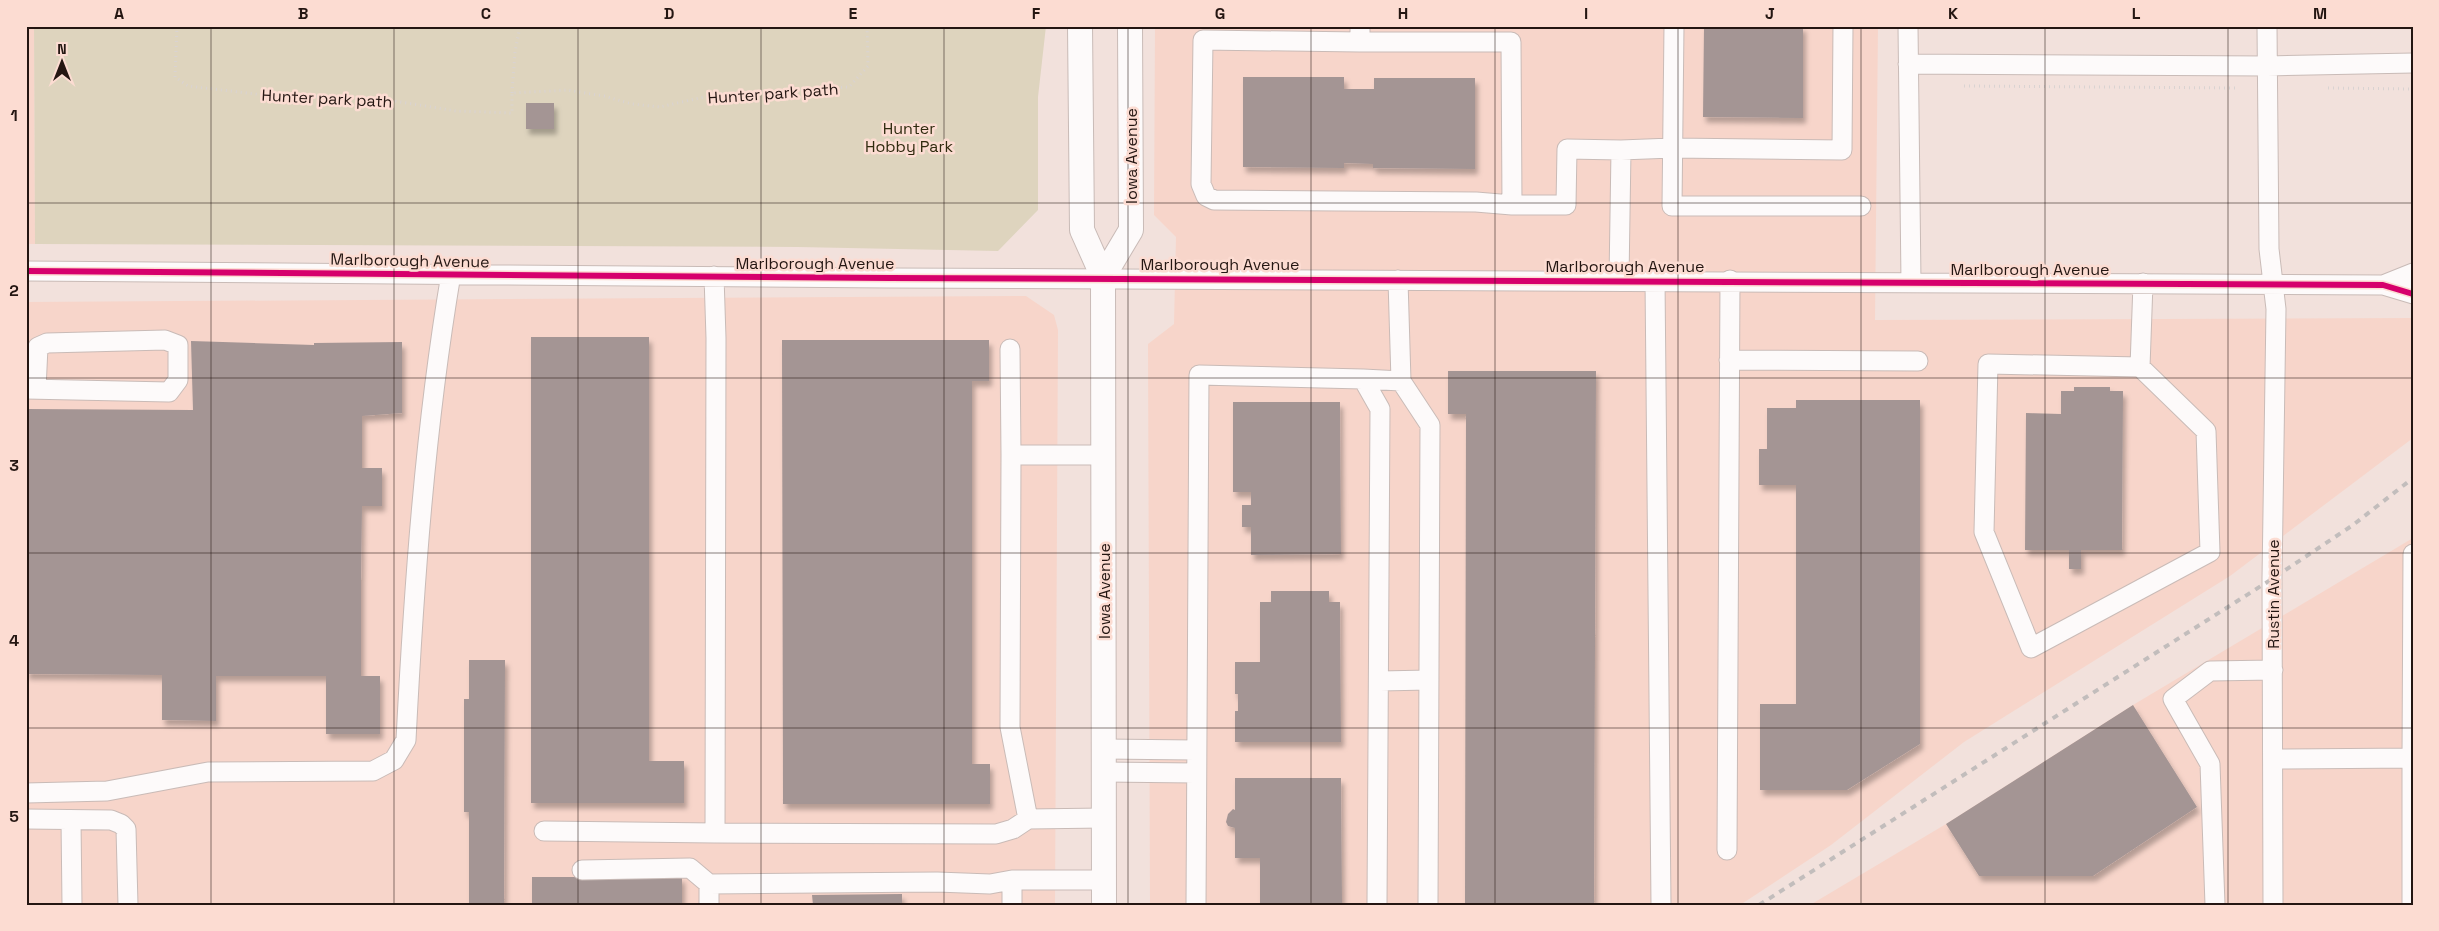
<svg xmlns="http://www.w3.org/2000/svg" width="2439" height="931" font-family="'Space Grotesk',sans-serif">
<style>
.built{fill:#f7d5ca}
.green{fill:#ded4be}
.building{fill:#a49594;filter:url(#shadow)}
.lines{fill:none;stroke-linecap:round;stroke-linejoin:round}
.minor-casing{stroke:#c9bbb7;stroke-width:21}
.major-casing{stroke:#c9bbb7;stroke-width:26}
.path{stroke:#d9d3d2;stroke-width:3;stroke-dasharray:1 4;stroke-linecap:butt}
.minor{stroke:#fdfafa;stroke-width:19}
.major{stroke:#fdfafa;stroke-width:24}
.rail{stroke:#c2bdbc;stroke-width:4;stroke-dasharray:6 6;stroke-linecap:butt}
.cycleway-casing{stroke:#fcdcd2;stroke-width:9}
.cycleway{stroke:#d6006c;stroke-width:6}
.grid{fill:none;stroke:#241612;stroke-width:1;stroke-opacity:0.55}
.labels{text-anchor:middle;stroke-width:5;stroke-linejoin:round;paint-order:stroke}
.street-label{font-size:16px;fill:#241612;stroke:#fcdcd2}
.park-label{font-size:16px;fill:#302b0f;stroke:#fcdcd2}
.neatline{fill:none;stroke:#241612;stroke-width:2}
.grid-label{font-size:16px;text-anchor:middle;font-weight:bold;fill:#241612}
</style>
<defs>
<filter id="shadow"><feDropShadow dx="3" dy="5.5" stdDeviation="2.5" flood-color="#0004"/></filter>
</defs>
<rect width="100%" height="100%" fill="#f2e1dc"/>
<path class="built" d="M26,26h8l1,218h-9z
M1155,26h723l-3,294 538,-2v120l-183,138 -266,166 -133,103 -91,60h-590l-2,-561 26,-20 2,-87 -22,-22z
M1026,296l28,19 4,15 -3,575h-1029v-603z
M2413,538v367h-603l136,-81 187,-119z"/>
<path class="green" d="M34,26h1012l-8,71v113l-40,41 -200,-4 -763,-3z"/>
<path class="building" d="M1704,26h99v92l-100,-1z
M1243,77h101v12h30v-11h101v91l-102,-1v-4l-29,-1v5l-101,-1z
M526,103h28v26h-28z
M531,337h118v424h35v42h-153z
M782,340h207v41h-17v383h18v40h-207z
M191,341l123,4v-2l88,-1v71l-40,3v52h20v38h-20l-1,74v96h19v58h-54v-58h-110v45l-54,-1v-45l-136,-1v-265l167,1z
M1448,371h148l-2,534h-129l1,-491h-18z
M2074,387h36v4h13l-1,159h-41v19h-12v-19h-44l1,-137 35,1v-23h13z
M1796,400h124v344l-73,46h-87v-86h36v-219h-37v-36h8v-41h29z
M1233,402h107l1,152 -90,1v-28h-9v-22h9v-13h-18z
M1271,591h58v11h11l1,140h-106v-31h3v-17h-3v-32h25v-60h11z
M469,660h36l-1,245h-35v-93h-5v-113h5z
M2133,705l64,102 -104,69h-114l-33,-52z
M1235,778h106l1,127h-82v-47h-25v-30l-7,-2 -2,-4 2,-8 5,-5 2,1z
M532,877h150v28h-150z
M902,894v11h-89l-1,-10z"/>
<g class="lines">
<g class="minor-casing">
<path id="minor" d="M1360,26v16h151l1,163h54l1,-56 54,1 -2,130
M1674,26l-2,180h189
M1908,26l3,256
M2267,26l2,223 7,60 -4,270 1,326
M1360,42l-157,-2 -2,144 5,12 8,4 262,2 36,3
M1908,64l359,2 146,-3
M1621,150l51,-2 170,2 1,-124
M26,271l863,7 1494,7 30,9
M714,276l2,62 -1,495 281,1 17,-5 15,-10 76,-1
M1398,280l3,101 29,44 -2,480
M1655,280l6,625
M2383,285l30,-12
M1010,349l1,106
M1729,360l189,1
M2140,367l66,64 4,121 -179,96 -47,-116 4,-168 152,3 3,-84
M1363,379l38,2
M26,389l143,3 9,-12v-35l-13,-5 -118,3 -9,4 -2,42
M1380,681l49,-1
M1104,749l91,1
M2412,758v147
M2273,759l139,-1 1,-204
M1104,772l91,1
M26,793l81,-2 101,-19 165,-1 21,-11 12,-20c8,-156 19,-312 45,-466
M26,819l85,1 10,4 5,5 2,76
M1028,819l-18,-92 1,-272h92
M71,820l1,85
M544,831l171,2
M1727,850l3,-570
M582,870l108,-2 19,16 228,-2 53,2 22,-4h92
M1012,880v25
M709,884v21
M1196,905l3,-530 164,4 17,30 -3,496
M2215,905l-5,-141 -37,-65 37,-28 63,-1"/>
</g>
<g class="major-casing">
<path id="major" d="M1080,26l2,204 21,47 1,628
M1103,277l28,-47 -1,-204"/>
</g>
<path class="path" d="M177,26l-2,51 13,9 76,9 112,3 80,13 56,2v-20l55,-3 37,6 28,8 28,3 57,-13 132,-7 19,-21 -1,-40
M1964,86l272,2
M2328,88l85,1
M512,93l3,-41 5,-26"/>
<use href="#minor" class="minor"/>
<use href="#major" class="major"/>
<path class="rail" d="M1759,905l513,-326 81,-54 60,-47"/>
<g class="cycleway-casing">
<path id="cycleway" d="M26,271l863,7 1494,7 30,9"/>
</g>
<use href="#cycleway" class="cycleway"/>
</g>
<path class="grid" d="M211,26v879M394,26v879M578,26v879M761,26v879M944,26v879M1128,26v879M1311,26v879M1495,26v879M1678,26v879M1861,26v879M2045,26v879M2228,26v879M26,203h2387M26,378h2387M26,553h2387M26,728h2387"/>
<g class="labels">
<g class="street-label">
<text transform="translate(773 93) rotate(-4)" y="6">Hunter park path</text>
<text transform="translate(327 98) rotate(3)" y="6">Hunter park path</text>
<text transform="translate(1131 156) rotate(-90)" y="6">Iowa Avenue</text>
<text transform="translate(410 260) rotate(1)" y="6">Marlborough Avenue</text>
<text x="815" y="269">Marlborough Avenue</text>
<text x="1220" y="270">Marlborough Avenue</text>
<text x="1625" y="272">Marlborough Avenue</text>
<text x="2030" y="275">Marlborough Avenue</text>
<text transform="translate(1104 591) rotate(-90)" y="6">Iowa Avenue</text>
<text transform="translate(2273 594) rotate(-90)" y="6">Rustin Avenue</text>
</g>
<g class="park-label">
<text x="909" y="134">Hunter<tspan x="909" dy="18">Hobby Park</tspan></text>
</g>
</g>
<rect width="2439" height="931" fill="none" stroke="#fcdcd2" stroke-width="55"/>
<g transform="translate(62 62)" stroke="#fcdcd2" stroke-width="4" paint-order="stroke">
<path d="M0-4L9 19L0 12L-9 19Z" fill="#241612"/>
<text y="-8" font-size="14" font-weight="bold" text-anchor="middle" fill="#241612">N</text>
</g>
<rect x="28" y="28" width="2384" height="876" class="neatline"/>
<g class="grid-label">
<text x="119" y="19">A</text>
<text x="303" y="19">B</text>
<text x="486" y="19">C</text>
<text x="669" y="19">D</text>
<text x="853" y="19">E</text>
<text x="1036" y="19">F</text>
<text x="1220" y="19">G</text>
<text x="1403" y="19">H</text>
<text x="1586" y="19">I</text>
<text x="1770" y="19">J</text>
<text x="1953" y="19">K</text>
<text x="2136" y="19">L</text>
<text x="2320" y="19">M</text>
<text x="14" y="121">1</text>
<text x="14" y="296">2</text>
<text x="14" y="471">3</text>
<text x="14" y="646">4</text>
<text x="14" y="822">5</text>
</g>
</svg>
